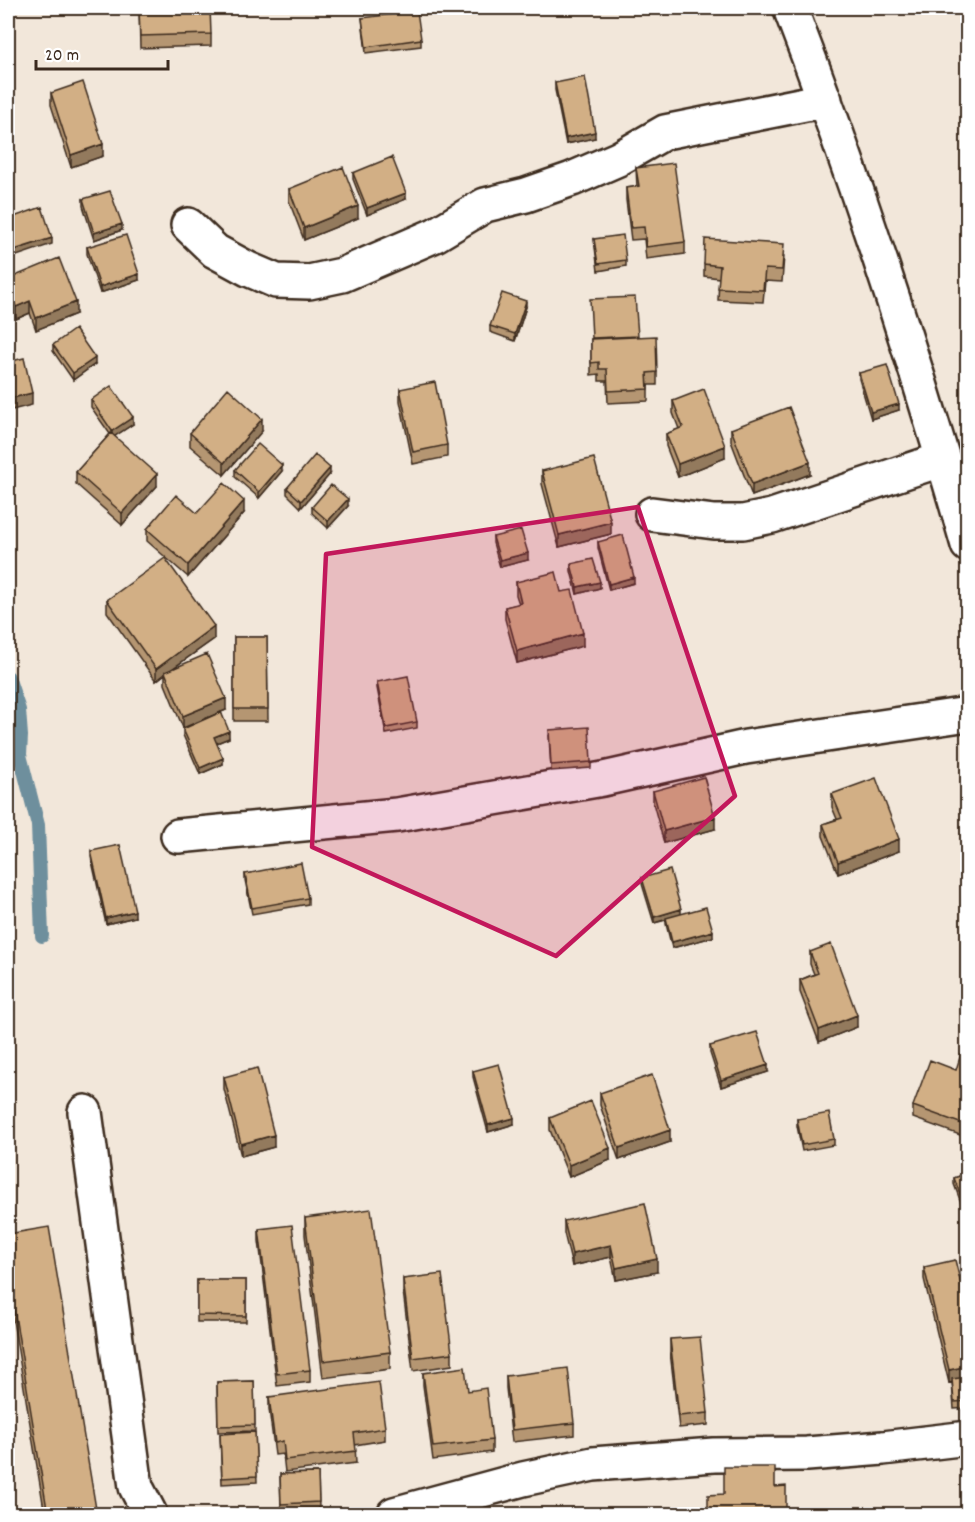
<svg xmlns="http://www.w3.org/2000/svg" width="975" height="1522" font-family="Dekko,sans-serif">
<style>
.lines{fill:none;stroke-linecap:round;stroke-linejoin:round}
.stream{stroke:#6e8f9d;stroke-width:14}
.minor-casing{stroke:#3b2a1e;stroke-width:38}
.minor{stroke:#fff;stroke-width:33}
.wall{fill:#b59672;stroke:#3b2a1e;stroke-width:1.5}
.shaded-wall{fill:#937a5d;stroke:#3b2a1e;stroke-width:1.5}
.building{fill:#d2af85;stroke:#3b2a1e;stroke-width:1.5}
.marked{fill:#c2185b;fill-opacity:0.2;stroke:#c2185b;stroke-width:4.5;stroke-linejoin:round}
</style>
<rect width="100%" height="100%" fill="#f2e7da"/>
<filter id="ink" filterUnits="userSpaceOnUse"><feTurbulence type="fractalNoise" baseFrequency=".0167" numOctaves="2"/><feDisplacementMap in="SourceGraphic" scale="12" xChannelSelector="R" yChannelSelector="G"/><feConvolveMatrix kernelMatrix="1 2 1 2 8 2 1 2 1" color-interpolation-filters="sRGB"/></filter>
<g filter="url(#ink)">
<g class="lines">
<path class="stream" d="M8,677l11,33 2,26 -1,19 18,70 4,111"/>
<g class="minor-casing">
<path id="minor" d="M790,8c68,176 126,355 178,537
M188,225l27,26 33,18 28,12 33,1 33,-7 63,-27 30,-13 50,-30 41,-10 46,-16 46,-20 47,-27 160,-32
M652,514l62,8h29l29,-6 171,-57
M178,836l219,-21 206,-36 143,-32 222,-33
M85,1112l51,375 14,27
M394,1514l129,-35 70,-15 121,-9 93,-1 76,-6 85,-10"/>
</g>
<use href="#minor" class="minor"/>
</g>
<path class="wall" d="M139,8l72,26v12l-71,2z
M362,18l59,21v7l-55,7z
M555,83l40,55 -29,6 -11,-54z
M51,93l52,63 -32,11 -20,-62z
M636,168l49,74v12l-39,5 -2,-20 -13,1 -5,-40v-12l11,-1z
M353,173l53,26 -39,16 -14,-36z
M289,189l69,29 -54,22 -15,-39z
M83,199l39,31 -28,10 -11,-34z
M594,239l32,21v6l-28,5z
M87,247l52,33 -39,13 -13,-39z
M784,256l-2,26 -17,-1 -2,21 -45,-2 1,-22 -15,-2v-12z
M8,279l68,35 -40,16 -6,-17 -14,6 -8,-20z
M526,307l-11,34 -25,-9v-6z
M638,337l19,35v13h-9v16l-40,2 -1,-22h-8v-7l-8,1v-36z
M53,345l42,19 -22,16 -20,-29z
M859,373l40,37 -28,9 -12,-40z
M400,389l47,56v12l-34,7 -13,-63z
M91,400l42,24 -19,12 43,50 -35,39 -46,-41v-12l34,-38 -19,-27z
M673,401l52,57 -47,19 -12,-31v-12l13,-5 -6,-16z
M731,429l79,45 -58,22 -21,-55z
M262,431l-38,44 -34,-29v-13z
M235,470l47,1 -23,27 -24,-21z
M542,471l69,63 -52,13 -17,-63z
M330,474l-29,34 -14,-14v-6z
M348,506l-20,22 -16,-15v-6z
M197,513h47l-56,64 -41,-36v-12z
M493,537l35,23 -28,7 -7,-24z
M598,542l36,41 -25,7 -11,-42z
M571,564l29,24 -23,6 -6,-23z
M516,582l45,10 22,54 -66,17 -12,-44v-12l14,-3 -3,-9z
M107,600l107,39 -42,30 54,41 -5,2 8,26 -12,5 6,21 -23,10 -17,-39v-6l28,-13 -28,12 -18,-44v-10l-9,7 -49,-69z
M234,637h33l1,84h-34z
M377,682l40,40v6l-31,6 -9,-46z
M549,736l42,26v6l-40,3z
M653,791l62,38 -51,14 -11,-40z
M832,794l67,57 -61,23 -15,-38v-12l14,-5 -5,-12z
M91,851l44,66 -29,7 -15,-67z
M245,874l63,24v6l-56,10 -7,-34z
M642,878l39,36 32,23 -41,11 -6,-24v-4l-12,3 -12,-39z
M810,952l47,75 -38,15 -19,-50v-12l14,-6 -4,-10z
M710,1046l58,26 -47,15 -11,-34z
M968,1056v82l-55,-20v-12l43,-36z
M473,1071l41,53 -26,8 -15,-55z
M224,1077l50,70 -33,9 -17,-67z
M600,1093l70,49 -51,18 -19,-55z
M550,1118l60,42 -41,17 -19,-47z
M797,1119l37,20v6l-32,6 -5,-25z
M968,1173v48l-14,-37v-6z
M305,1218l85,134v17l-67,9 -18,-143z
M564,1221l93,51 -41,8 -5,-23 -39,9 -8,-33z
M259,1229l51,141v12l-33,4 -18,-145z
M8,1234l89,281h-52l-37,-225z
M924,1267l44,45v96l-14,1 -2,-27 -3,1 -25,-104z
M403,1279l49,74v12l-39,6 -10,-80z
M197,1280h49v42h-49z
M670,1339l38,74v12l-29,3 -9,-76z
M423,1373l45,18 24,49v12l-59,8 -10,-75z
M506,1376l68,47v12l-62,7 -6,-54z
M254,1381l1,50 -37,1 -1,-50z
M269,1397l116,31v12l-30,5 1,18 -71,9 -2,-18 -8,1 -6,-46z
M255,1432l2,50 -35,2 -2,-50z
M318,1473l1,36 -38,1 -1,-36z"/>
<path class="shaded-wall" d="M595,132v6l-29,6v-6z
M103,144v12l-32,11v-12z
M406,193v6l-39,16v-7z
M358,206v12l-54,22v-12z
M122,224v6l-28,10v-7z
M52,238v6l-44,15v-7z
M139,274v6l-39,13v-6z
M30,301v12l-14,6v-12z
M526,301v6l-11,34v-7z
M76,302v12l-40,16v-12z
M95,358v6l-22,16v-7z
M32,393v12l-24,6v-12z
M899,404v6l-28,9v-7z
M133,417v7l-21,14v-7z
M262,419v12l-38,44v-12z
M725,446v12l-47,19v-13z
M810,462v12l-58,22v-12z
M282,465v6l-23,27v-6z
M330,468v6l-29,34v-7z
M157,474v12l-35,39v-12z
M348,499v7l-20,22v-7z
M244,501v12l-56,64v-12z
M611,522v12l-52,13v-12z
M528,553v7l-28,7v-7z
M634,577v6l-25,7v-6z
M600,582v6l-23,6v-7z
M214,626v13l-48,34 -1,-1v2l-9,7v-12z
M583,633v13l-66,17v-12z
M226,698v12l-43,18v-12z
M229,731v7l-15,6v-7z
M223,758v6l-23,10v-6z
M715,817v12l-51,14v-12z
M899,839v12l-61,23v-12z
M681,909v6l-27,8v-6z
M135,911v6l-29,7v-6z
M713,931v6l-41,11v-6z
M857,1015v12l-38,15v-12z
M768,1065v7l-47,15v-7z
M514,1118v6l-26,8v-7z
M670,1130v12l-51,18v-12z
M274,1135v12l-33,9v-12z
M610,1148v12l-41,17v-12z
M611,1245v12l-39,9v-12z
M657,1259v13l-41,8v-12z
M968,1366v12l-19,5v-13z"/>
<path class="building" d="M139,8h71l1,26 -71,2z
M417,11l4,28 -55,8 -4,-29z
M585,77l10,55 -29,6 -11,-55z
M83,82l20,62 -32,11 -20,-62z
M392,157l14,36 -39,15 -14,-35z
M674,163l11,79 -39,5 -2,-20 -13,1 -5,-40 13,-2 -3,-18z
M343,167l15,39 -54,22 -15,-39z
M110,191l12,33 -28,9 -11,-34z
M42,207l10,31 -44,14v-33z
M126,235l13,39 -39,13 -13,-40z
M623,235l3,25 -28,4 -4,-25z
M705,239l79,5 -2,26 -17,-1 -2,21 -45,-2 2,-22 -16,-2z
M59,258l17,44 -40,16 -6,-17 -14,6 -8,-20v-8z
M502,293l24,8 -11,33 -25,-8z
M635,297l3,39 -46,2 -2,-39z
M75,329l20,29 -22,15 -20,-28z
M656,336l1,36 -10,1 1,16 -40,2 -1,-22h-8v-7l-8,1v-24z
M24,358l8,35 -24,6v-37z
M887,365l12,39 -28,8 -12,-39z
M435,382l12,63 -34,7 -13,-63z
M111,386l22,31 -21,14 -21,-31z
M228,388l34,31 -38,44 -34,-30z
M704,389l21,57 -47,18 -12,-30 17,-7 -10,-26z
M789,407l21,55 -58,22 -21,-55z
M111,433l46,41 -35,39 -46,-41z
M258,444l24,21 -23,27 -24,-22z
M315,455l15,13 -29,33 -14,-13z
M594,458l17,64 -52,13 -17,-64z
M224,483l20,18 -56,64 -41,-36 29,-34 21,18z
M331,485l17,14 -20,22 -16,-14z
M521,530l7,23 -28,7 -7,-23z
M623,535l11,42 -25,7 -11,-42z
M165,558l49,68 -58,43 -49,-69z
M593,559l7,23 -23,5 -6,-23z
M556,572l5,20 11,-2 11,43 -66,18 -12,-44 16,-4 -5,-21z
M234,637h33l1,72h-34z
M207,654l19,44 -43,18 -18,-44z
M408,676l9,46 -31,6 -9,-46z
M221,712l8,19 -15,6 9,21 -23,10 -17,-39z
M589,727l2,35 -40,3 -2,-35z
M704,777l11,40 -51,14 -11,-40z
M876,778l23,61 -61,23 -15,-38 19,-6 -10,-24z
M120,845l15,66 -29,7 -15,-67z
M301,863l7,35 -56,10 -7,-34z
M670,870l11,39 -27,8 -12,-39z
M706,907l7,24 -41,11 -6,-24z
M831,944l26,71 -38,15 -19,-50 18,-7 -8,-21z
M757,1032l11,33 -47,15 -11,-34z
M961,1054l7,2v70l-55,-20 17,-46 26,10z
M499,1064l15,54 -26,7 -15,-54z
M257,1068l17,67 -33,9 -17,-67z
M652,1075l18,55 -51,18 -19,-55z
M591,1101l19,47 -41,17 -19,-47z
M829,1113l5,26 -32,6 -5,-26z
M968,1173v41l-14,-36z
M645,1203l12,56 -41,9 -5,-23 -39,9 -8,-33z
M371,1209l19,143 -67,9 -18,-143z
M292,1225l18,145 -33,4 -18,-145z
M49,1227l48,288h-49l-40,-242v-39z
M955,1260l13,52v54l-19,4 -25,-103z
M442,1274l10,79 -39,5 -10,-79z
M197,1280h49v36l-49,-1z
M700,1337l8,76 -29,3 -9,-77z
M465,1367l3,24 18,-3 6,52 -59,7 -10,-74z
M568,1368l6,55 -62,7 -6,-54z
M968,1377v24l-14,1 -2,-23z
M254,1381l1,44 -37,1 -1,-44z
M379,1382l6,46 -31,5 2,18 -71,9 -2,-19 -8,2 -6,-46z
M255,1432l2,44 -35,2 -2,-44z
M724,1467h51v20l11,-1v29h-78v-20l16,-1z
M318,1473l1,29 -38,2 -1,-30z"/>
</g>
<path class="marked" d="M638,507l97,289 -179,160 -244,-109 14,-293z"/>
<rect width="975" height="1522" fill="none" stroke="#fff" stroke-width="30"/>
<rect x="15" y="15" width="945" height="1492" fill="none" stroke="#3b2a1e" stroke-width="2" filter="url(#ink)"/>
<path d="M36 60v9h132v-9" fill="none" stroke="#3b2a1e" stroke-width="3"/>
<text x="45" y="60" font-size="18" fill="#3b2a1e" stroke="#ffffff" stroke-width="4.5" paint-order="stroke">20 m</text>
</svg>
